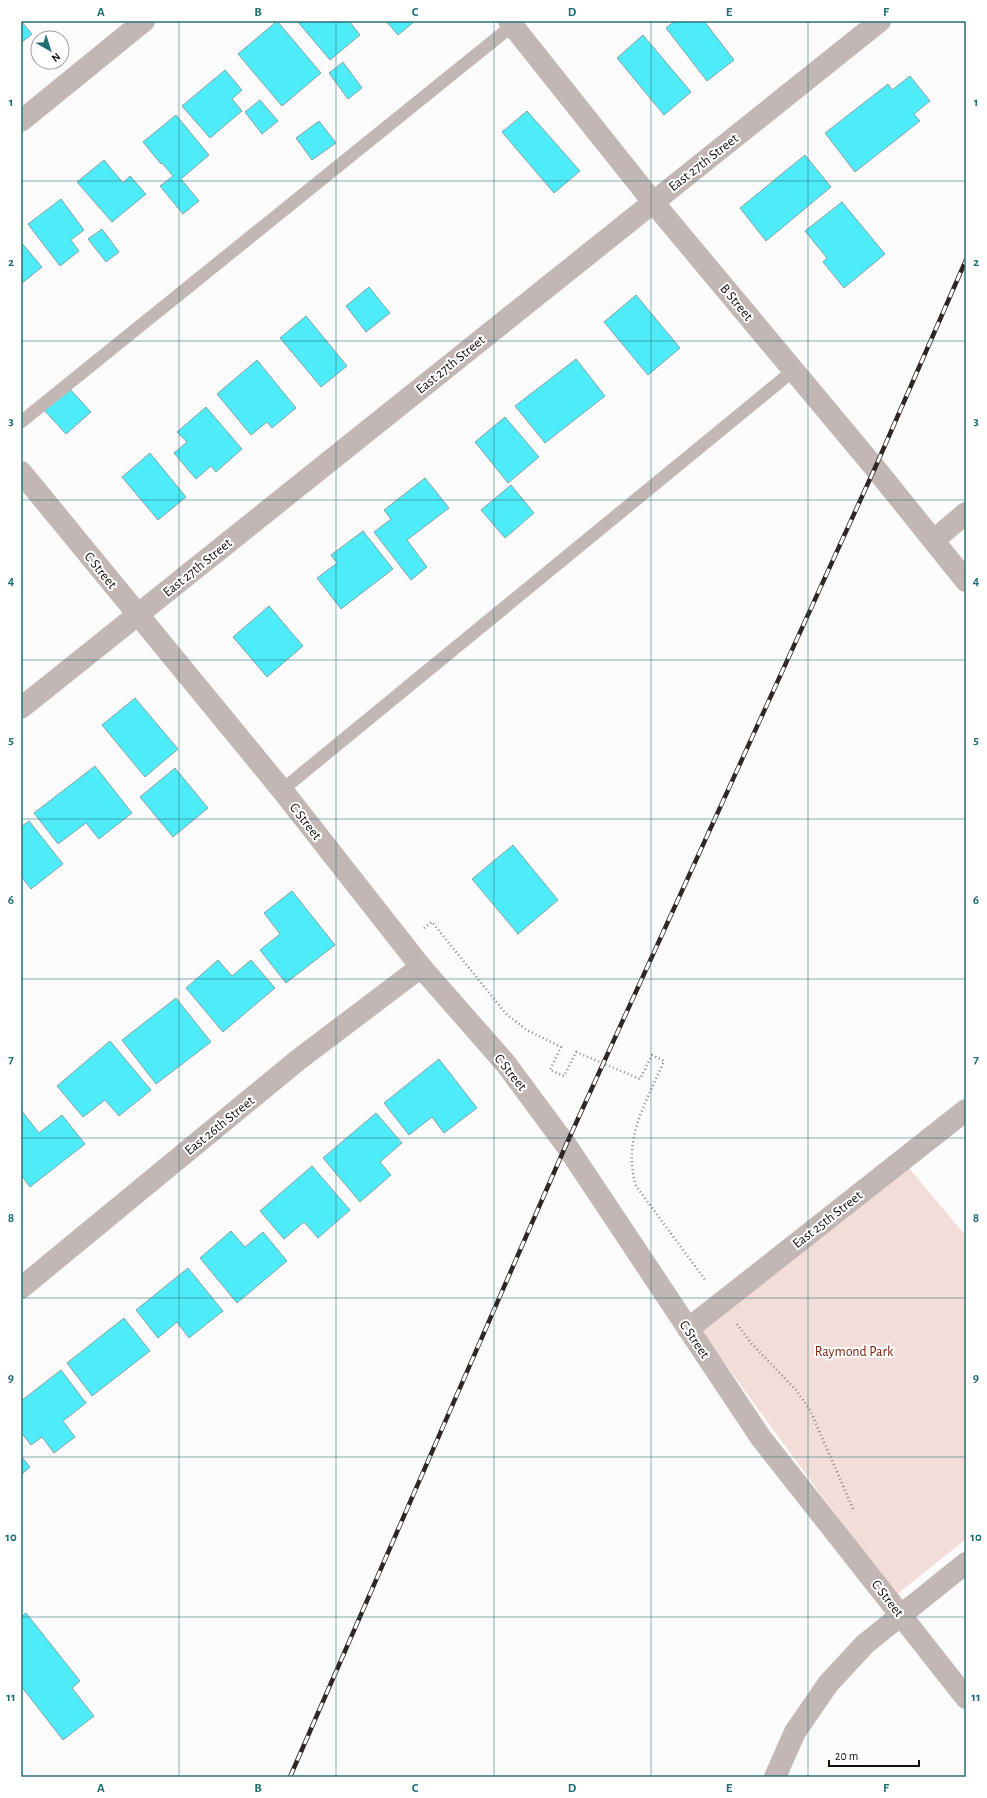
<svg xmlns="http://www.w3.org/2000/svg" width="987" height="1798" font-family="'Alegreya Sans',sans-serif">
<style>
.green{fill:#f2ddd8}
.building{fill:#4eecf9;stroke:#88a2a4}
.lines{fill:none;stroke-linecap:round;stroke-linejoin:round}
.path{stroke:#8a8686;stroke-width:2.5;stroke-dasharray:1 3;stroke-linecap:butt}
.lane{stroke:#c2b7b4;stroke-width:13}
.street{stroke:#c2b7b4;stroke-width:22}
.rail-casing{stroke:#2e2725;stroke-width:4.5}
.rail{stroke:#fff;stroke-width:3;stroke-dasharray:9;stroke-linecap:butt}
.grid{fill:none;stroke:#246f75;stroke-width:1;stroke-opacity:0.55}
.labels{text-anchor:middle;stroke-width:4;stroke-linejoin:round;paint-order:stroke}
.street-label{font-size:14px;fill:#150d0b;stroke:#fff}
.park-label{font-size:14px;fill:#7a2107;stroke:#fff}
.neatline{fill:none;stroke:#246f75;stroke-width:1.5}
.grid-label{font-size:13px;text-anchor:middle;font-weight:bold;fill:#246f75}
</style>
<rect width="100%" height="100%" fill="#fbfbfb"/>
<path class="green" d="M908,1167l58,69v303l-71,57 -196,-268z"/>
<path class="building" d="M21,21l11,13 -11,9z
M277,21l44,52 -39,33 -44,-52z
M297,21h52l11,14 -30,25z
M386,21h29l-17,14z
M675,21h29l30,39 -27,21 -41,-53z
M643,35l48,57 -27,23 -47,-57z
M343,62l19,26 -14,11 -19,-26z
M225,70l17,20 -10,9 10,12 -32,27 -28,-32z
M910,76l20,25 -16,13 6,7 -65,51 -30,-39 63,-49 4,6z
M260,100l18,21 -16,13 -17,-22z
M527,111l53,60 -26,22 -52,-61z
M176,115l33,40 -28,24 18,22 -16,13 -23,-28 13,-10 -11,-13 -1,1 -18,-22z
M319,121l17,22 -24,17 -16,-22z
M805,155l26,32 -65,54 -26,-33z
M104,160l19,23 7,-7 16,18 -34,28 -35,-40z
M61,199l23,31 -13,10 8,11 -19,15 -32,-42z
M842,202l43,52 -41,34 -21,-26 4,-4 -22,-27z
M102,229l17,23 -13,10 -18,-23z
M21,242l21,25 -21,17z
M369,287l21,26 -24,19 -20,-26z
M636,295l44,53 -32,27 -44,-53z
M306,316l41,50 -26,21 -41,-49z
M576,359l29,37 -60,47 -30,-37z
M257,360l39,48 -24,20 -5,-6 -16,13 -34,-41z
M68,387l23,25 -25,22 -23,-25z
M206,407l36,42 -26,23 -5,-6 -15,13 -22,-26 13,-11 -10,-10z
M505,417l34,40 -31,26 -33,-41z
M150,453l36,44 -28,23 -36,-43z
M425,478l24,30 -42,32 20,27 -16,13 -37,-48 17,-13 -7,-9z
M511,485l23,28 -29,25 -24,-28z
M363,531l30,38 -52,40 -24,-31 20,-15 -6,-8z
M269,606l34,40 -36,31 -34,-40z
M135,698l43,51 -33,28 -43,-52z
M95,766l37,47 -33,26 -13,-16 -28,21 -24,-31z
M175,768l33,40 -35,29 -33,-40z
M29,821l34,43 -32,25 -10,-13v-49z
M513,845l45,55 -40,34 -46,-55z
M292,891l43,54 -49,38 -26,-33 20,-16 -16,-21z
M218,960l14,16 19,-16 24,28 -52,44 -37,-44z
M176,998l35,44 -55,42 -34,-44z
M110,1041l41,49 -32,26 -14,-16 -22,17 -26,-31z
M439,1059l38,49 -33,25 -12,-16 -23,18 -25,-32z
M21,1110l18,23 23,-18 23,29 -55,43 -9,-12z
M376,1113l26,30 -22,19 11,13 -31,27 -37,-44z
M312,1166l38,44 -32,28 -14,-16 -20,17 -24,-28z
M231,1231l14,16 18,-15 24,29 -50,42 -37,-45z
M188,1268l35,43 -34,27 -12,-16 -19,16 -22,-28z
M124,1318l26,33 -58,45 -25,-33z
M61,1370l25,33 -23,18 12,16 -21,16 -12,-16 -11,8 -10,-13v-31z
M21,1456l9,11 -9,8z
M26,1613l54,68 -8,7 22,28 -31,24 -42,-54v-69z"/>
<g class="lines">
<path class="path" d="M424,928l8,-6 75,93 20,15 34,17 -11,23 14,6 12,-24 64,27 12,-24 12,6c-18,42 -42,78 -28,125l70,95
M737,1324l14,19 45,47 14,20 44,101"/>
<path class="lane" d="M21,422l492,-397
M282,790l512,-420"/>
<path class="street" d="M509,21l144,181 222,266 91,113
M21,121l123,-100
M21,472l261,318 139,177 85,97 60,81 195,293 205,260
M934,540l32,-27
M21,708l859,-687
M21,1288l277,-228 123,-93
M688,1329l278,-219
M775,1777l20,-45 33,-48 37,-40 101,-81"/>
<g class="rail-casing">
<path id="rail" d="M290,1777l276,-632 309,-677 91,-208"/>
</g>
<use href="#rail" class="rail"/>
</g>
<path class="grid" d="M179,21v1756M336,21v1756M494,21v1756M651,21v1756M808,21v1756M21,181h945M21,341h945M21,500h945M21,660h945M21,819h945M21,979h945M21,1138h945M21,1298h945M21,1457h945M21,1617h945"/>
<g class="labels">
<g class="street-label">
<text transform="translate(703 162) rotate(-38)" y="5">East 27th Street</text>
<text transform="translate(737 302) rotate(50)" y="5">B Street</text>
<text transform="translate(450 364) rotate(-39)" y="5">East 27th Street</text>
<text transform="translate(197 567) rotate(-39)" y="5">East 27th Street</text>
<text transform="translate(101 570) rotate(51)" y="5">C Street</text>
<text transform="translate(306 821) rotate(52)" y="5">C Street</text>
<text transform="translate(511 1072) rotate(51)" y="5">C Street</text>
<text transform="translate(219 1125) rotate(-39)" y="5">East 26th Street</text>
<text transform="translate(827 1219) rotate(-38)" y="5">East 25th Street</text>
<text transform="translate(695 1339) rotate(56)" y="5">C Street</text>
<text transform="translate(888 1598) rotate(52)" y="5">C Street</text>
</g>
<g class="park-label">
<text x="854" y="1356">Raymond Park</text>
</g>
</g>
<rect width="987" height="1798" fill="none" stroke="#ffffff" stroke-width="44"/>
<g transform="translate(50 50) rotate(141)"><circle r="19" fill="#ffffff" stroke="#a19e9d"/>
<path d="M0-3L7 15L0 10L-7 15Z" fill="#246f75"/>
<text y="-6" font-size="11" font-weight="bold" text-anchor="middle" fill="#150d0b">N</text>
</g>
<path d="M829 1760v6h90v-6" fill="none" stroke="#150d0b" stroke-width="2"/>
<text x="835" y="1760" font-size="12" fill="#150d0b" stroke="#ffffff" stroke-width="3" paint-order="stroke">20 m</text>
<rect x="22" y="22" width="943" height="1754" class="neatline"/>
<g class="grid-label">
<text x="101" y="16">A</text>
<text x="258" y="16">B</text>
<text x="415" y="16">C</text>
<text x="572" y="16">D</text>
<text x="729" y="16">E</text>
<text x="886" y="16">F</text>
<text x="11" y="106">1</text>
<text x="976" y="106">1</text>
<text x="11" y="266">2</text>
<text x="976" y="266">2</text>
<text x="11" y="425">3</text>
<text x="976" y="425">3</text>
<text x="11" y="585">4</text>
<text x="976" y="585">4</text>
<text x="11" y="744">5</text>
<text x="976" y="744">5</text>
<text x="11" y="904">6</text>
<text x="976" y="904">6</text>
<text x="11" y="1063">7</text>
<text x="976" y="1063">7</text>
<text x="11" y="1222">8</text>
<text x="976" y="1222">8</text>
<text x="11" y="1382">9</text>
<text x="976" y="1382">9</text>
<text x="11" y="1541">10</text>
<text x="976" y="1541">10</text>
<text x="11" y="1701">11</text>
<text x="976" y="1701">11</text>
<text x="101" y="1792">A</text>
<text x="258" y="1792">B</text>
<text x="415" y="1792">C</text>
<text x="572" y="1792">D</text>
<text x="729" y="1792">E</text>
<text x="886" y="1792">F</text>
</g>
</svg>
